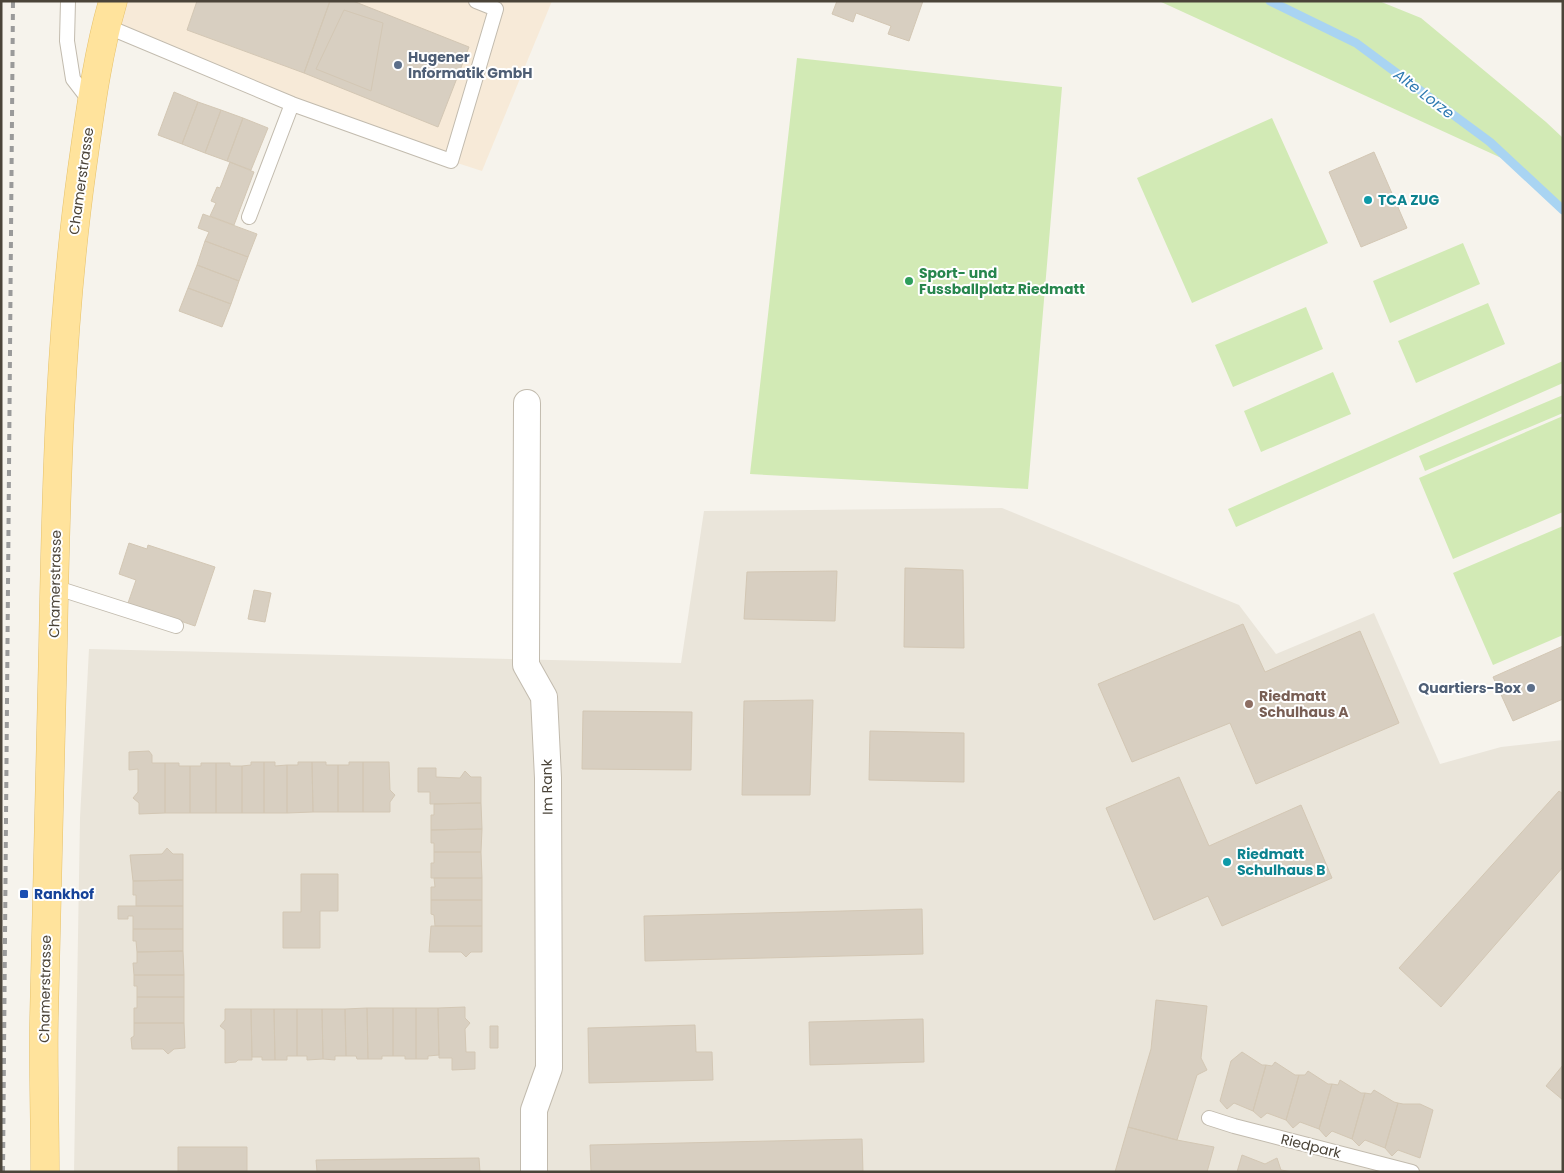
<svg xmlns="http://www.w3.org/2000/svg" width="1564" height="1173" font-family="Poppins,sans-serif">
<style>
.residential{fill:#eae5da}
.commercial{fill:#f7ead8}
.green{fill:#d2eab5}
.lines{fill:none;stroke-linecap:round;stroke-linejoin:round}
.stream{stroke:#a9d4f2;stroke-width:9}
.building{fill:#d8cfc1;stroke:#d3c7b4}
.service-casing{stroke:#c2bbae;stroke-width:16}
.minor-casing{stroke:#c2bbae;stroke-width:28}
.primary-casing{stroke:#e6c16a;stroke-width:29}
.service{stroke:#fff;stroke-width:14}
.minor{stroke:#fff;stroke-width:26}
.primary{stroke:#ffe39c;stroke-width:28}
.rail{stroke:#9a9a9a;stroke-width:4;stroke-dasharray:6 6;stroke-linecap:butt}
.service-dot{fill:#5c6f8a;stroke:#fff;stroke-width:2}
.culture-dot{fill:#0f9aa8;stroke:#fff;stroke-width:2}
.leisure-dot{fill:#2e9e5b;stroke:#fff;stroke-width:2}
.education-dot{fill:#8d6e63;stroke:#fff;stroke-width:2}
.transit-dot{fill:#1a4fb4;stroke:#fff;stroke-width:2}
.labels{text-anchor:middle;stroke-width:4;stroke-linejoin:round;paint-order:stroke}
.service-label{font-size:14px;font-weight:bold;fill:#4e5e75;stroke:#fff;text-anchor:start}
.street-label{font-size:14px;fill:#4b4439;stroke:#fff}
.culture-label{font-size:14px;font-weight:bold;fill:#0d838f;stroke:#fff;text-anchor:start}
.leisure-label{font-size:14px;font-weight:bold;fill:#27864d;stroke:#fff;text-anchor:start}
.education-label{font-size:14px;font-weight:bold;fill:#785e54;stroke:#fff;text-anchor:start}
.transit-label{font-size:14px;font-weight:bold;fill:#164399;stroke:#fff;text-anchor:start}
.water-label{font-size:15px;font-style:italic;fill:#2e7ab2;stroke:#fff}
</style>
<rect width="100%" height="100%" fill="#f6f3ec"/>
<path class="residential" d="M1002,508l237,97 37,49 98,-41 66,151 61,-17 62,-7v432h-1489l6,-354 9,-169 592,14 23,-152z"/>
<path class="commercial" d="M115,1h437l-70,170 -31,-10 -345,-135z"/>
<path class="green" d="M1159,1h220l42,17 125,104 17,16v69l-42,-40z
M797,58l265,29 -34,402 -278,-15z
M1272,118l56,125 -136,60 -55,-125z
M1463,243l17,41 -90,39 -17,-42z
M1488,303l17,41 -89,39 -18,-42z
M1306,307l17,42 -90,38 -18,-42z
M1563,361v22l-327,144 -8,-18z
M1333,372l18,42 -90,38 -17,-41z
M1563,395v18l-138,58 -6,-15z
M1563,416v96l-110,47 -34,-81z
M1563,526v109l-70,30 -40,-92z"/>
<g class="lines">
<path class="stream" d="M1270,1l86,42 134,99 73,68"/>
</g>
<path class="building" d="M197,1h133l-26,72 -117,-43z
M330,1h23l116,46 -31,80 -134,-54z
M837,1h86l-14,40 -21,-7 3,-8 -35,-13 -3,9 -21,-8z
M344,10l39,13 -12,68 -55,-22z
M174,92l24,10 -16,42 -24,-9z
M198,102l23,8 -16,43 -23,-9z
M221,110l22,8 -16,43 -22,-8z
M243,118l25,10 -17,42 -24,-9z
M1374,152l33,76 -46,19 -32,-75z
M230,162l24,10 -20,53 -24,-9 6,-13 -5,-2 6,-14 3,1z
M203,214l54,20 -9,23 -43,-16 4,-9 -11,-4z
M205,241l43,16 -9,24 -42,-16z
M197,265l42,16 -8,23 -43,-16z
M188,288l43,16 -9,23 -43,-16z
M129,543l18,6 1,-4 67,22 -20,59 -67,-23 8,-23 -17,-6z
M905,568l58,2 1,78 -60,-1z
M837,571l-2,50 -91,-2 3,-47z
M254,590l17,3 -6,29 -17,-3z
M1243,624l22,48 95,-41 39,92 -143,61 -26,-61 -98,39 -34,-78z
M1563,646v53l-50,22 -20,-44z
M813,700l-3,95h-68l2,-94z
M583,711l109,1 -1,58 -109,-1z
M870,731l94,2v49l-95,-2z
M149,751l3,4v8h13v50l-26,1v-11l-6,-5 5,-6v-23l-9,1v-18z
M251,762h13v51h-22v-47l9,-1z
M264,762h11v4l12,-1v48h-23z
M298,762h14l1,50 -26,1v-48h11z
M312,762h14v3h12v47h-25z
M349,762h14v50h-25v-47h11z
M363,762h26l1,28 5,5 -5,7v10h-27z
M165,763h14v3h11v47h-25z
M201,763h15v50h-26v-47h11z
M216,763h14v3h12v47h-26z
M418,768h18v9l24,1 5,-7 6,6h10v26l-51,1v-12h-12z
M1179,777l30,69 92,-41 31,73 -110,48 -14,-30 -54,24 -48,-112z
M1559,791l4,3v73l-122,140 -42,-39z
M481,803l1,26 -51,1v-15h3v-11z
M482,829l-1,23h-47v-9h-3v-13z
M167,848l6,6h10v26l-50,1 -3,-26 32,-1z
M434,852h47l1,26h-51v-15h3z
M301,874h37v37h-18v37h-37v-36h18z
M434,878h48v22h-51v-13h4z
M183,880v26h-47v-11h-3v-14z
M431,900h51v26h-47l-1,-11 -3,-1z
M118,906h65v23h-50v-13h-5v3h-10z
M922,909l1,45 -278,7 -1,-45z
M431,926h51v26h-11l-5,5 -5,-5h-32z
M133,929h50v22l-46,1 -1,-11h-3z
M183,951l1,24h-50l-1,-12h4v-11z
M134,975h50v22h-47v-11h-3z
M137,997h47v26h-50v-15h3z
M1156,1000l51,6 -6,52 6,12 -10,5 -20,65 -49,-13 23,-78z
M465,1007v11l5,5 -5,6 1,23h9v17l-23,1v-12h-13l-1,-50z
M367,1008l1,51h-11l-1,-3h-10l-1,-47z
M367,1008h26v48h-11v3h-14z
M393,1008h23v51h-11v-3h-12z
M416,1008h22l1,47 -11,1v3h-12z
M225,1009h26l1,51h-14l-2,2 -11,1v-33l-5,-4 5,-6z
M251,1009h23l1,51h-13v-3h-10z
M274,1009h23v47h-10v4h-12z
M297,1009h25l1,50 -16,1v-4h-10z
M322,1009h23l1,47h-11v4l-12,-1z
M923,1019l1,43 -114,3 -1,-43z
M134,1023h50l1,25 -11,1 -6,5 -5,-5h-31l-1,-11 3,-2z
M695,1025l1,27h16l1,28 -124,3 -1,-55z
M490,1026h8v22h-8z
M1242,1052l20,13h4l-13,46 -19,-8 -7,6 -7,-8 11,-40z
M1275,1062l20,13h4l-13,45 -19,-7 -6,5 -8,-7 13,-46 6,1z
M1563,1065v35l-17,-14z
M1308,1071l20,13h4l-13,45 -19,-7 -7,6 -7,-8 13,-45h6z
M1340,1080l21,13h4l-13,46 -20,-8 -6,6 -7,-8 13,-45 6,1z
M1374,1090l20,12 4,1 -13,45 -20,-8 -6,6 -7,-7 13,-46 6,1z
M1398,1103l5,1h17l13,6 -13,48 -22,-8 -6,6 -7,-8z
M1128,1127l49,13 37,7 -7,25h-92z
M862,1139l1,33h-272l-1,-27z
M178,1147h69v25h-69z
M1242,1155l23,9 12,-6 4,12 12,2h-56z
M479,1158l1,14h-163l-1,-12z"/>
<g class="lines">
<g class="service-casing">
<path id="service" d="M68,1l-1,40 6,38 17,22
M106,26l186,78 159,57 45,-152 -20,-8
M249,217l43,-113
M54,587l122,39
M1209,1118l25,8 178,46"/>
</g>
<g class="minor-casing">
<path id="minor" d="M527,403l-1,262 18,32 4,81 1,290 -15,42v62"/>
</g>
<g class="primary-casing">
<path id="primary" d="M45,1172c0,-51 -2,-103 -1,-154 2,-124 7,-248 9,-372 3,-159 7,-319 29,-477 8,-56 15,-113 31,-168"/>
</g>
<use href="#service" class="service"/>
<use href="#minor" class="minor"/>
<use href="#primary" class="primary"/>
<path class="rail" d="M3,1172l10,-1171"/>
</g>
<g class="service-dot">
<circle cx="398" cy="65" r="5"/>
<circle cx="1531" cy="688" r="5"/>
</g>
<g class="culture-dot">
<circle cx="1368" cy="200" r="5"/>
<circle cx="1227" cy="862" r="5"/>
</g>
<circle class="leisure-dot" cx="909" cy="281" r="5"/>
<circle class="education-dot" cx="1249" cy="704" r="5"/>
<rect class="transit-dot" x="19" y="889" width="10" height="10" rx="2.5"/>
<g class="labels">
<g class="service-label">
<text x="408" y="62">Hugener<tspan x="408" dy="16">Informatik GmbH</tspan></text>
<text x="1521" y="693" text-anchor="end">Quartiers-Box</text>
</g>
<g class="street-label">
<text transform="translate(81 181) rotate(-82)" y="5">Chamerstrasse</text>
<text transform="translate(55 584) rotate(-89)" y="5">Chamerstrasse</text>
<text transform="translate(547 787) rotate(-91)" y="5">Im Rank</text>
<text transform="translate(45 989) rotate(-89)" y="5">Chamerstrasse</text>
<text transform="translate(1311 1146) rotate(14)" y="5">Riedpark</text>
</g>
<g class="culture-label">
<text x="1378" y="205">TCA ZUG</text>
<text x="1237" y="859">Riedmatt<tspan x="1237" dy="16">Schulhaus B</tspan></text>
</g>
<g class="leisure-label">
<text x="919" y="278">Sport- und<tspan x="919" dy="16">Fussballplatz Riedmatt</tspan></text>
</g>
<g class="education-label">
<text x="1259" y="701">Riedmatt<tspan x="1259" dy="16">Schulhaus A</tspan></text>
</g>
<g class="transit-label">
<text x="34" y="899">Rankhof</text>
</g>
<g class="water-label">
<text transform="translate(1424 94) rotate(37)" y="5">Alte Lorze</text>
</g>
</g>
<rect width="1564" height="1173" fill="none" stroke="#4b4439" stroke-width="5"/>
</svg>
